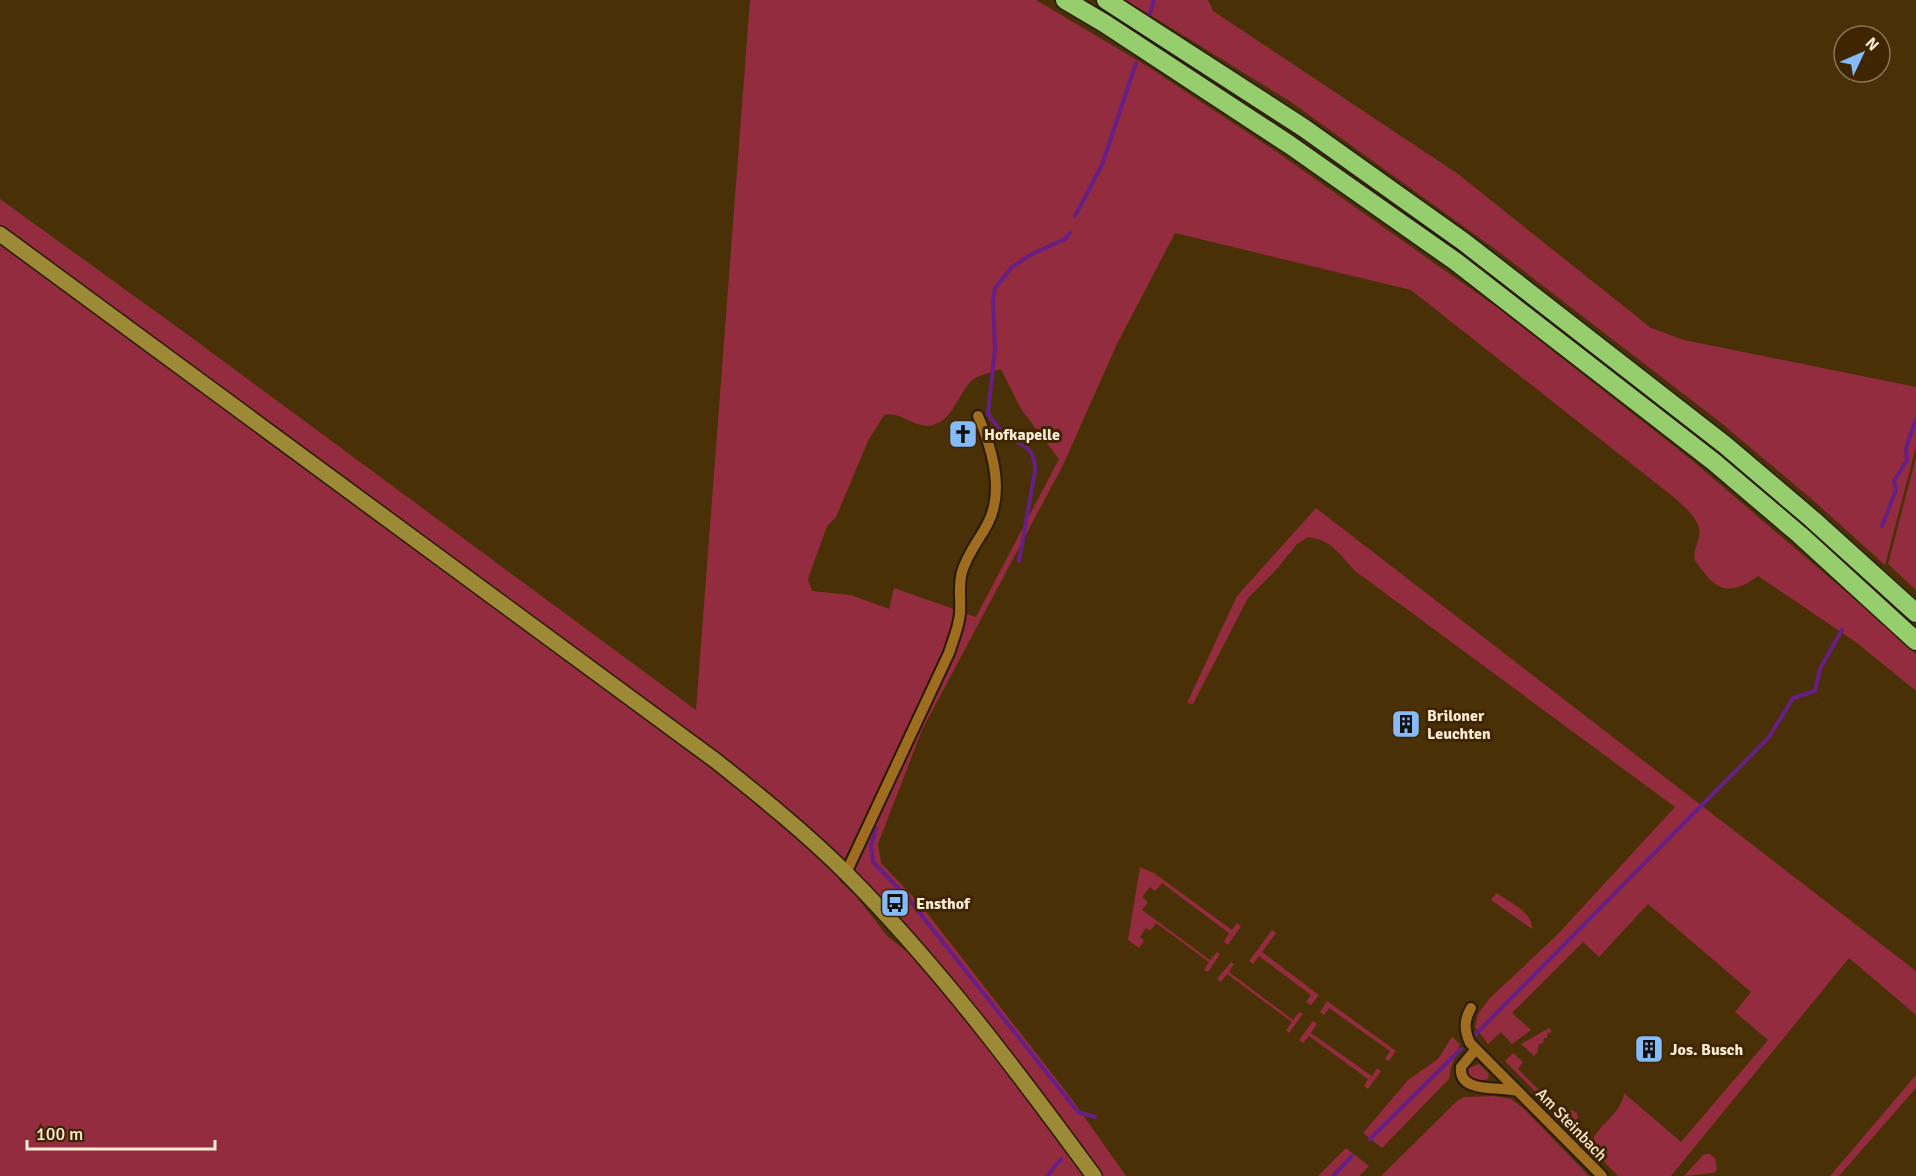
<svg xmlns="http://www.w3.org/2000/svg" width="1916" height="1176" font-family="Signika,sans-serif">
<style>
.green{fill:#932c3f;fill-rule:evenodd}
.lines{fill:none;stroke-linecap:round;stroke-linejoin:round}
.stream{stroke:#671f86;stroke-width:4}
.street-casing{stroke:#2a1a04;stroke-width:14}
.secondary-casing{stroke:#2a1a04;stroke-width:18}
.highway-casing{stroke:#2a1a04;stroke-width:21}
.street{stroke:#9f6d1f;stroke-width:10}
.secondary{stroke:#9c8a37;stroke-width:15}
.highway{stroke:#96ce6e;stroke-width:18}
.labels{text-anchor:middle;stroke-width:6;stroke-linejoin:round;paint-order:stroke}
.poi-label{font-size:16px;font-weight:bold;fill:#fdecd7;stroke:#3f2600;text-anchor:start}
.street-label{font-size:16px;fill:#fdecd7;stroke:#3f2600}
</style>
<rect width="100%" height="100%" fill="#4a3006"/>
<path class="green" d="M750,0h286l111,66 130,86 221,156 190,149 170,145 58,52v37l-59,-48 -99,-67c-22,16 -38,19 -55,-5 -2,-3 -7,-8 -8,-11 -3,-11 7,-21 4,-32 -3,-12 -14,-20 -23,-29l-265,-209 -236,-57 -58,111 -54,121 -141,265 -44,114 3,19 39,41 151,194 55,78h-25l-80,-109 -117,-145 -132,-125 -80,-64 -10,13 76,56 81,74v4l17,16 32,41 31,24 66,79 100,136h-1085v-977l184,133 512,378zM1001,369l20,40 38,50 -83,158 -82,-29 -5,21 -38,-14 -39,-4 -4,-12 19,-53 9,-9 32,-76 16,-26c19,-5 34,19 54,8 18,-9 21,-33 36,-44 7,-5 19,-7 27,-10z
M1126,0h82l5,11 245,163 193,154 33,12 232,47v60l-31,118 -70,-63 -95,-80 -221,-170 -208,-150z
M1916,457v133l-28,-26z
M1316,508l600,463v44l-67,-57 -178,218h-53l-28,-29c5,-22 32,-32 34,-54l57,49 87,-102 -33,-28 16,-20 -103,-88 -49,53 -16,-15 -71,71 19,17 -19,14 -11,-12 -13,12 -13,-17 3,-13 11,-15 69,-65 117,-127 -320,-236c-16,-17 -23,-31 -47,-34l-11,7 -20,25 -29,29 -55,106 -6,-1 50,-107z
M1140,867l14,6 78,57 5,-7 4,3 -13,19 -4,-3 5,-9 -67,-50 -7,8 -5,-4 -8,10 6,5 -6,8 68,50 7,-8 3,2 -12,18 -4,-2 5,-8 -53,-39 -6,8 -4,-3 -6,9 4,4 -5,7 -11,-8z
M1496,893c13,9 37,19 36,36l-41,-29z
M1272,930l4,3 -14,19 57,43 -8,10 -5,-3 5,-7 -52,-39 -6,8 -4,-3z
M1231,962l3,2 -5,8 64,48 6,-8 4,2 -14,19 -3,-3 6,-8 -65,-48 -6,8 -4,-3z
M1327,1001l69,50 -7,10 -4,-2 5,-8 -61,-43 -5,7 -4,-3z
M1313,1021l4,3 -6,9 61,43 5,-8 4,3 -13,18 -4,-3 4,-7 -59,-43 -6,7 -4,-3z
M1549,1028l3,4 -4,1 -1,5h-3l-1,5 -4,1 -2,9 -3,3 -13,-12z
M1452,1037l8,7 -9,23 -2,12 -67,69 -19,-15 45,-53 30,-21z
M1513,1053l10,9 -5,7 47,47 7,-6 5,3 1,5 -8,9 -65,-66z
M1479,1064l10,10 -1,5c-9,2 -14,2 -20,-5l1,-6z
M1916,1075v13l-77,88h-9z
M1493,1096l18,3 13,10 65,67h-208l76,-75 7,-4z
M1346,1148l23,18 -10,10h-41z
M1704,1154h6l5,4 2,12 -4,3 -29,3z"/>
<g class="lines">
<path class="stream" d="M1150,14l4,-14
M1075,216l27,-51 34,-102
M1882,526l14,-36 -2,-9 13,-21 -1,-12 10,-29
M1019,561l16,-90c0,-29 -15,-23 -32,-38 -6,-6 -10,-13 -15,-19l7,-66 -2,-47 2,-13 17,-21 18,-12 35,-16 5,-6
M876,828l-5,18 2,16 34,35 171,215 17,5
M1472,1038l297,-301 24,-39 22,-7 5,-22 22,-39
M1370,1139l91,-90
M1047,1176l14,-17
M1333,1176l19,-20"/>
<g class="street-casing">
<path id="street" d="M846,873l103,-220c4,-13 10,-26 11,-40 1,-14 -2,-27 2,-41 5,-18 18,-33 26,-49 17,-33 4,-75 -10,-107
M1471,1008c-7,12 -7,22 -1,35l132,133
M1476,1049l-15,18c-3,27 39,19 56,24"/>
</g>
<g class="secondary-casing">
<path id="secondary" d="M0,234l716,527c45,36 90,72 131,113 92,93 170,197 247,302"/>
</g>
<g class="highway-casing">
<path id="highway" d="M1065,0l39,23 186,122 165,116 259,201 86,73 116,106
M1106,0l198,128 160,114 261,203 87,74 104,94"/>
</g>
<use href="#street" class="street"/>
<use href="#secondary" class="secondary"/>
<use href="#highway" class="highway"/>
</g>
<defs>
<g id="church-square" transform="scale(1.5)"><rect x="-9" y="-9" width="18" height="18" rx="4" fill="#86bbfb" stroke="#3f2600"/><path d="M-1.2-6h2.4v3.5h3.3v2.4h-3.3V6h-2.4V-.1h-3.3v-2.4h3.3Z" fill="#111"/></g>
<g id="building-square" transform="scale(1.5)"><rect x="-9" y="-9" width="18" height="18" rx="4" fill="#86bbfb" stroke="#3f2600"/><path d="M-4-6H4V6H1V3H-1V6H-4ZM-2.5-4.3h1.7v1.8h-1.7ZM.8-4.3h1.7v1.8H.8ZM-2.5-1h1.7V.8h-1.7ZM.8-1h1.7V.8H.8Z" fill="#111"/></g>
<g id="bus-square" transform="scale(1.5)"><rect x="-9" y="-9" width="18" height="18" rx="4" fill="#86bbfb" stroke="#3f2600"/><path d="M-5-6H5V4H4V6H2V4H-2V6H-4V4H-5ZM-3.5-4V0h7V-4ZM-3.5 1.2v1.5H-2V1.2ZM2 1.2v1.5H3.5V1.2Z" fill="#111"/></g>
</defs>
<g fill-rule="evenodd">
<use href="#church-square" x="963" y="434"/>
<use href="#building-square" x="1406" y="724"/>
<use href="#bus-square" x="895" y="903"/>
<use href="#building-square" x="1649" y="1049"/>
</g>
<g class="labels">
<g class="poi-label">
<text x="984" y="440">Hofkapelle</text>
<text x="1427" y="721">Briloner<tspan x="1427" dy="18">Leuchten</tspan></text>
<text x="916" y="909">Ensthof</text>
<text x="1670" y="1055">Jos. Busch</text>
</g>
<g class="street-label">
<text transform="translate(1572 1124) rotate(46)" y="6">Am Steinbach</text>
</g>
</g>
<g transform="translate(1862 54) rotate(46)"><circle r="28" fill="#3f2600" stroke="#8b7556" stroke-width="1.5"/>
<path d="M0-4.5L10 22L0 15L-10 22Z" fill="#86bbfb"/>
<text y="-9" font-size="16" font-weight="bold" text-anchor="middle" fill="#fdecd7">N</text>
</g>
<path d="M27 1140v9h188v-9" fill="none" stroke="#fdecd7" stroke-width="3"/>
<text x="36" y="1140" font-size="18" fill="#fdecd7" stroke="#3f2600" stroke-width="4.5" paint-order="stroke">100 m</text>
</svg>
